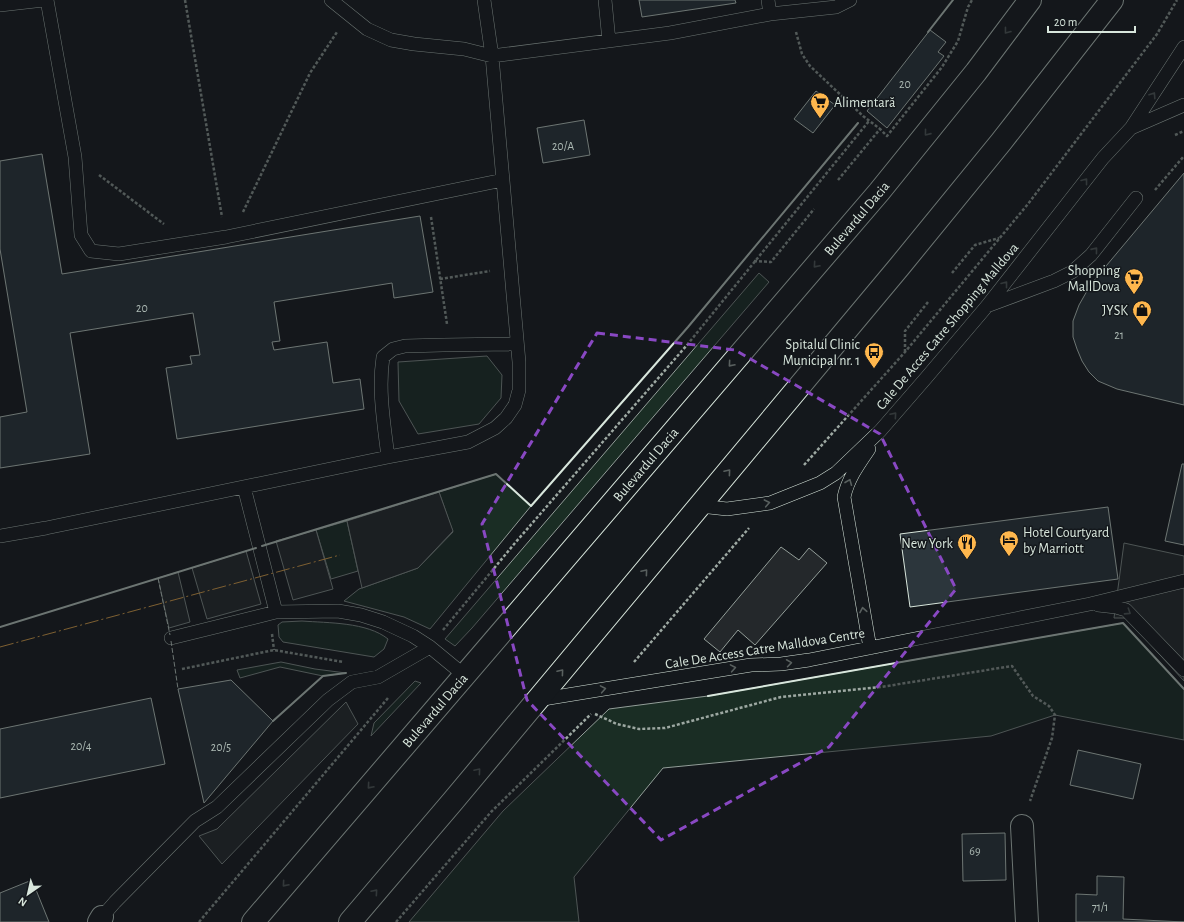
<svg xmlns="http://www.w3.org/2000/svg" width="1184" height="922" font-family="'Alegreya Sans',sans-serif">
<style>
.green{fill:#1a2d24;stroke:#939e99}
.parking{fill:#24282b;stroke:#939e99}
.building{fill:#2c363c;stroke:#d8e6dc}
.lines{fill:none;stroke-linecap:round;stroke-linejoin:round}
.lane-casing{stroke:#d8e6dc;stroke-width:14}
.street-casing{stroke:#d8e6dc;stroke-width:24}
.highway-casing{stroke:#d8e6dc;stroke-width:24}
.path{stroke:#9da8a2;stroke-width:2.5;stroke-dasharray:3 2;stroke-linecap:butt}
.lane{stroke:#14181c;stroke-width:13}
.street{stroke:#14181c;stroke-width:22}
.highway{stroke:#14181c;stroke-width:22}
.fence{stroke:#d8e6dc;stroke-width:1;stroke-dasharray:5 2;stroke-linecap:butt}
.wall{stroke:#d8e6dc;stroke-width:2}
.power{stroke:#ffb74d;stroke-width:1;stroke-dasharray:14 3 2 3;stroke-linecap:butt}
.oneway{stroke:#59605f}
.marked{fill:none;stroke:#8948c3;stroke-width:3;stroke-dasharray:8 5;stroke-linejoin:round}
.labels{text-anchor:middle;stroke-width:3;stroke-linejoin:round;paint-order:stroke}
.number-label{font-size:12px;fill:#adbab4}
.poi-label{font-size:14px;fill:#d8e6dc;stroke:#14181c;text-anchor:end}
.street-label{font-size:14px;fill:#d8e6dc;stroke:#14181c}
</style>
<rect width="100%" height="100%" fill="#14181c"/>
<path class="green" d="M759,273l10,9 -297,346 -17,18 -10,-7z
M487,356l15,19 -1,23 -22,26 -61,10 -19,-33 -1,-39z
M496,474l35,32 -101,123 -26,-12 -60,-16 15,-12 59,-21 35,-36 -14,-40z
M347,521l11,50 -27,8 -15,-49z
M302,621c26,2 65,1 86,18l-4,10 -10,8 -91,-15 -4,-5 -1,-12 4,-3z
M1123,623l61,66v51l-129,-25 -64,21 -328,32 -89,109 5,45h-170l94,-111 106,-102 99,-13z
M281,662l34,7 31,4 -23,3 -43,-9 -40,11 -3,-8z
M415,681l6,2 -50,53 3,-13z"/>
<path class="parking" d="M439,492l14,39 -35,37 -56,20 -15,-67z
M316,530l17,59 -40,11 -17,-59z
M1124,543l60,13v125l-58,-63h-12z
M781,547l18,13 10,-12 18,15 -72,82 -17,-15 -18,22 -16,-13z
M246,551l15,53 -54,15 -15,-51z
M178,572l12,50 -21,6 -11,-50z
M346,702l12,22 -136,140 -23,-28 18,-7z"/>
<path class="building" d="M639,0h96l1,3 -94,14z
M930,30l16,12 -8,10 6,4 -57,72 -20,-17z
M816,91l19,14 -22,28 -19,-14z
M584,120l6,35 -47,8 -6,-35z
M42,154l20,120 358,-58 13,76 -39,6 -2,-15 -118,19 6,39 -8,1 2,8 53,-8 6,41 27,-4 4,30 -187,30 -11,-71 26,-4 -2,-8 10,-1 -7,-42 -123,20 20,121 -90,14v-51l27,-5 -27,-163v-88z
M1184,173v232l-67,-16 -19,-8 -9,-9 -7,-11 -5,-12 -4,-12v-16l6,-16 12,-21z
M1182,464h2v81l-19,-4z
M1108,507l10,72 -208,28 -10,-73z
M231,680l42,41 -69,82 -26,-114z
M151,698l14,66 -165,34v-69z
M1078,750l63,14 -8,35 -63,-14z
M1005,833l1,47 -43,1 -1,-47z
M1097,876l27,1 -1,42 61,3h-108v-28l21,1z
M32,880l17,42h-49v-29z"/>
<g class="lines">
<g class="lane-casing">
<path id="lane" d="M47,0l28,157 6,78 10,16 28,3 107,-17 277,-57
M331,0l36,29 24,11 23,4 50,5 28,7 178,-23 100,-19 66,-7 14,-7
M605,0l4,41
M768,0l2,14
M0,5l44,-5
M1131,128l53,-81
M987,306l67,-25 18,-9 19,-17 45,-57
M869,449c-11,16 -21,30 -25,48l26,151
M388,457c-4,-33 -10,-67 -5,-100l10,-8 12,-3 38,-1 74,-1
M244,487l32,125
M700,506l27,3 43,-6 50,-20 16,-10 44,-42 46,-53 61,-72 116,-148 28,-30 53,-23
M0,536l46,-8 342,-71 80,-15 27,-14 11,-10 9,-13 4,-15v-28l-27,-306 -8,-56
M1098,605l18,2 10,3 58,60
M171,638l105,-26 62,-1 23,4 22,7 30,14 17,11 34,28
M537,700l214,-35 30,-1 28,-4 281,-56 94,-23
M102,917l13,-15 80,-81 22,-14 111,-107 24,-18 26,-5 52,-30"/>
</g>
<g class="street-casing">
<path id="street" d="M1022,826l5,96
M99,922l3,-5"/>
</g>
<g class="highway-casing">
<g id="highway">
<path id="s1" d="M253,922l626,-730 97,-120 54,-72"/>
<path d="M350,922l103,-121 446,-534 102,-125 111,-142"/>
</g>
</g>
<path class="path" d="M185,0l37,217
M796,32l6,22 8,12 53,50 17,13
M1175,135l9,-4
M99,175l65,49
M838,180l42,-51 7,7 55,-69 16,-26 10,-34 4,-7
M1155,190l29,-34
M243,212l67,-139 27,-41
M431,217l16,107
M754,261l17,1 43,-53
M952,273l23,-28 24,-7
M440,279l50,-8
M905,352v-21l23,-29
M804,465l101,-113 123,-148 129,-170 20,-34
M443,630l72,-87 172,-198 182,-224
M272,634l2,16
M634,662l115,-134
M182,669l92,-19 69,12
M595,714l22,10 22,5 26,-1 116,-31 100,-10 131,-21 21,30 16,10 6,9 -3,23 -22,63
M199,922l189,-224
M396,922l95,-110 100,-98"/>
<use href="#lane" class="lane"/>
<use href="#street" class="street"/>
<use href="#highway" class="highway"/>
<path class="fence" d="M158,578l12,57
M171,641l7,48"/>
<path class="wall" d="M928,32l25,-32
M262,546l234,-72 35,32 157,-179 170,-204
M0,627l256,-79
M708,696l415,-73 61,66
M273,721l50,-45 23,-3"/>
<path class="power" d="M0,647l340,-92"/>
</g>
<defs><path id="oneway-chevron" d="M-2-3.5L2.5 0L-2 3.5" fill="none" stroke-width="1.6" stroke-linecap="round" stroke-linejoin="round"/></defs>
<g class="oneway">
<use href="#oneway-chevron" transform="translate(1007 31) rotate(128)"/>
<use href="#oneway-chevron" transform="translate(1153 95) rotate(-57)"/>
<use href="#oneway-chevron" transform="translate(927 133) rotate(129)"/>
<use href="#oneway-chevron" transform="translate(1085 181) rotate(-52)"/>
<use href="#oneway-chevron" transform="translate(1095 250) rotate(-51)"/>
<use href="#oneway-chevron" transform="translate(816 265) rotate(131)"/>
<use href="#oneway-chevron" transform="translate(1005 284) rotate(-52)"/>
<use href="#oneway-chevron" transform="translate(731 364) rotate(131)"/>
<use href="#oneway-chevron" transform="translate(894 415) rotate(-49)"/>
<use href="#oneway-chevron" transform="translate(728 472) rotate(-50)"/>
<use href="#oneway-chevron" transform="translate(849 482) rotate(-68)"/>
<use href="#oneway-chevron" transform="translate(767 503) rotate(-11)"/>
<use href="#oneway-chevron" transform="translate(645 572) rotate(-50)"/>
<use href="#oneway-chevron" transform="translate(863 610) rotate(-100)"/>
<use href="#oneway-chevron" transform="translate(1128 612) rotate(33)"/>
<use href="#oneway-chevron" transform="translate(789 663) rotate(-8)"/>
<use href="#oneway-chevron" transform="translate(733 668) rotate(-10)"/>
<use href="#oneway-chevron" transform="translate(561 672) rotate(-50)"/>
<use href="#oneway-chevron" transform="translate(603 689) rotate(-10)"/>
<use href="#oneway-chevron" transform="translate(478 771) rotate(-50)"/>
<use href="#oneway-chevron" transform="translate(370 786) rotate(131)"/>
<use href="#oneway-chevron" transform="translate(285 884) rotate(131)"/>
<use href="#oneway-chevron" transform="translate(375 892) rotate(-49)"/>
</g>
<path d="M0 0H1184V922H0ZM597,333l138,17 145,84 76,155 -127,158 -168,93 -134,-140 -45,-176z" fill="#14181c" fill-opacity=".55" fill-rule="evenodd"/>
<path class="marked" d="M597,333l138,17 145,84 76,155 -127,158 -168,93 -134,-140 -45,-176z"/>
<defs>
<g id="supermarket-pin" transform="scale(1)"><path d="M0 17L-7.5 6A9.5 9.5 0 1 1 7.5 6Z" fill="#ffb74d" stroke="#14181c"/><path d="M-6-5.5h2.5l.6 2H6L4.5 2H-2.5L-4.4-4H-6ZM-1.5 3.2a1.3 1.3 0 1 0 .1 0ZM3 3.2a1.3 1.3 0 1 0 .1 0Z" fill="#111"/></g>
<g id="shop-pin" transform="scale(1)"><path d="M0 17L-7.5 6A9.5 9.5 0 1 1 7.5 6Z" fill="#ffb74d" stroke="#14181c"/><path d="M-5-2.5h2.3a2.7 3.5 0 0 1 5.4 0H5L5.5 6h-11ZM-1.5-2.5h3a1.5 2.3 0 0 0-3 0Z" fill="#111"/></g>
<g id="bus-pin" transform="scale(1)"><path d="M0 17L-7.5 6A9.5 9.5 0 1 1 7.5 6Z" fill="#ffb74d" stroke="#14181c"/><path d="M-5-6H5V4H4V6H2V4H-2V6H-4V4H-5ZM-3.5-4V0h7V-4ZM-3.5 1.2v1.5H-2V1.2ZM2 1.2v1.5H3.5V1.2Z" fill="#111"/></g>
<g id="hotel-pin" transform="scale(1)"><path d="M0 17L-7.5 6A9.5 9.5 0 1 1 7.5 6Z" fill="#ffb74d" stroke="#14181c"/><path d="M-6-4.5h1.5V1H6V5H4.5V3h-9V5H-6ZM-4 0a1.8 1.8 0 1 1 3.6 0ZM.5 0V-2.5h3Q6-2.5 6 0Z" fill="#111"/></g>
<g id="restaurant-pin" transform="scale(1)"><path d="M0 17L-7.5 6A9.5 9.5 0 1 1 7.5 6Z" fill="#ffb74d" stroke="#14181c"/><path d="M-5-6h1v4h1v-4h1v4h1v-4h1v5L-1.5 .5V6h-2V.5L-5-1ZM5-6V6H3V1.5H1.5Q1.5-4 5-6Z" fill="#111"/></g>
</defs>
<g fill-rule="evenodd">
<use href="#supermarket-pin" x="820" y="102"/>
<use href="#supermarket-pin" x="1134" y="278"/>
<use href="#shop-pin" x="1142" y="310"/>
<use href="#bus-pin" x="874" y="352"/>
<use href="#hotel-pin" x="1009" y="540"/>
<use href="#restaurant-pin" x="967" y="543"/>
</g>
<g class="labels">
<g class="number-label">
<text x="905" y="88">20</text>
<text x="563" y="150">20/A</text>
<text x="142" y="312">20</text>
<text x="1119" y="339">21</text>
<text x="81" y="750">20/4</text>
<text x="221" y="751">20/5</text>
<text x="975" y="855">69</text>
<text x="1100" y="911">71/1</text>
</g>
<g class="poi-label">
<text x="834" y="107" text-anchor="start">Alimentară</text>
<text x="1120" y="275">Shopping<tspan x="1120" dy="16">MallDova</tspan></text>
<text x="1128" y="315">JYSK</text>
<text x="860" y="349">Spitalul Clinic<tspan x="860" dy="16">Municipal nr. 1</tspan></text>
<text x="1023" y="537" text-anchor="start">Hotel Courtyard<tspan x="1023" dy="16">by Marriott</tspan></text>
<text x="953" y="548">New York</text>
</g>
<g class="street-label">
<text dy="5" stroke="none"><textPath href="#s1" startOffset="927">Bulevardul Dacia</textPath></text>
<text transform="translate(947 326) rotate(-50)" y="5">Cale De Acces Catre Shopping Malldova</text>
<text dy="5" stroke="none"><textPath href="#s1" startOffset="603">Bulevardul Dacia</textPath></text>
<text transform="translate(765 648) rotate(-9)" y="5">Cale De Access Catre Malldova Centre</text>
<text dy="5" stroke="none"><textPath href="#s1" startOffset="279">Bulevardul Dacia</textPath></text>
</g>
</g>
<g transform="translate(28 894) rotate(214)" stroke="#14181c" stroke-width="3" paint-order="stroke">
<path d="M0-3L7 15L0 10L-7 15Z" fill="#d8e6dc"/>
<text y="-6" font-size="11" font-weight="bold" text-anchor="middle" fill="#d8e6dc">N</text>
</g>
<path d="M1048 26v6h87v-6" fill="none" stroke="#d8e6dc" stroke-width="2"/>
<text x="1054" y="26" font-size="12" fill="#d8e6dc" stroke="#14181c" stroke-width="3" paint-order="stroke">20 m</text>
</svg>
